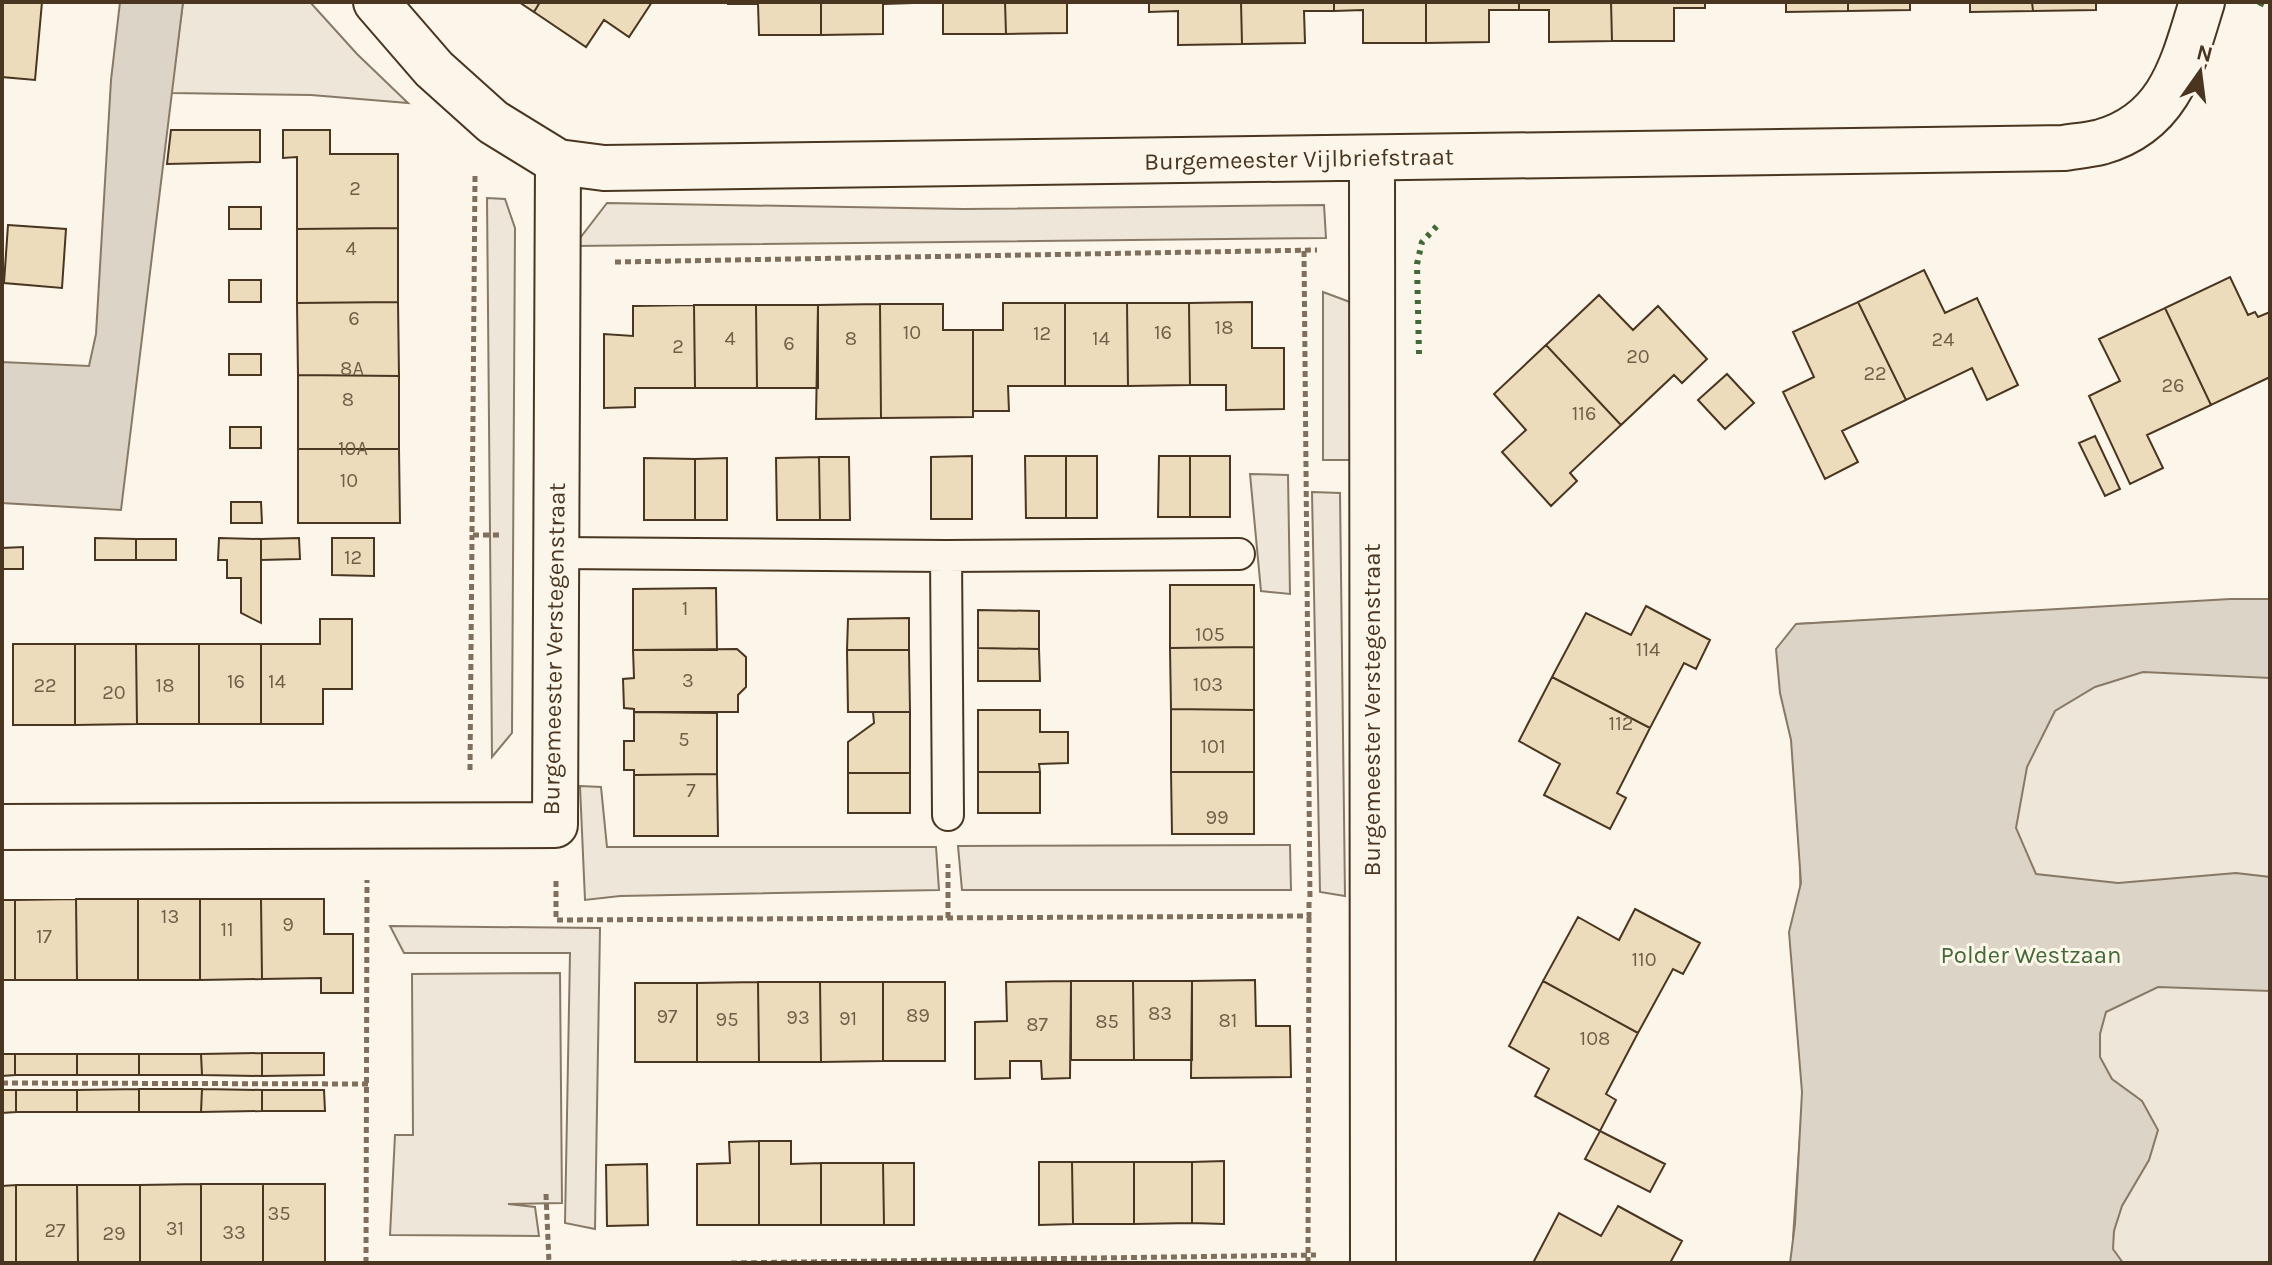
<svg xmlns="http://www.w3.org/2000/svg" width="2272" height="1265" font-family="Karla,sans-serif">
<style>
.green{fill:#ede6d9;stroke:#887966;stroke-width:2}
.water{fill:#dcd4c6;stroke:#887966;stroke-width:2}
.building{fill:#ecdcbc;stroke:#4a3520;stroke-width:2}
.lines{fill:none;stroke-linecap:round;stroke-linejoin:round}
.lane-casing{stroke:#4a3520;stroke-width:34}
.street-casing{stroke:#4a3520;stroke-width:48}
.path{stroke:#7f6f5c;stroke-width:5;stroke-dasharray:6 4;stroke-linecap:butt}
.lane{stroke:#fbf6e9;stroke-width:30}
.street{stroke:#fbf6e9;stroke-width:44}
.hedge{stroke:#436837;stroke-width:6;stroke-dasharray:4 6;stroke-linecap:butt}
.labels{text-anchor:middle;stroke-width:6;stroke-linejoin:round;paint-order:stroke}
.number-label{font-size:20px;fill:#725f47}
.street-label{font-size:24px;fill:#4a3520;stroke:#fbf6e9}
.park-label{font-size:24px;fill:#436837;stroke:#fbf6e9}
</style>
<rect width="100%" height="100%" fill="#fbf6e9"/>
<path class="green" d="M183,2h127l47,52 51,49 -97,-8 -140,-2z
M487,198l18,1 10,29 -3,505 -20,24z
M607,203l357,6 360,-4 2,33 -752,8z
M1323,292l27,10 1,158h-28z
M1250,474l38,1 2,119 -29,-3z
M1312,492l28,1 5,403 -25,-4z
M2270,600v663h-475l-2,-25 10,-146 -6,-468z
M580,786l21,1 6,60h329l3,43 -319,6 -35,4z
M1290,845l1,45h-329l-4,-44z
M390,926l210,2 -5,301 -30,-6 5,-270h-166z
M560,973l2,230 -54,1 27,3 4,29 -149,-1 5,-100h18l-1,-161z"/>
<path class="water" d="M120,2h63l-62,508 -119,-7v-141l87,4 7,-32 15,-254z
M2230,599h40v79l-127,-6 -48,15 -40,24 -28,56 -11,61 20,46 82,9 118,-10 34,4v114l-112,-4 -52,25 -6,22v23l12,22 30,22 16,29 -9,30 -27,46 -8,25 -1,18 10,14h-333l5,-39 7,-132 -13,-160 12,-49 -10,-143 -11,-47 -4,-44 20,-25z"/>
<path class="building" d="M2,2h40l-7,78 -33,-3z
M519,2h21l-6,10z
M540,2h112l-23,35 -25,-17 -18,27 -52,-35z
M728,2h93v33h-62l-1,-31h-30z
M821,2h92v1l-30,1v30l-62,1z
M913,2h92l1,32h-63v-31z
M1005,2h62v31l-61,1z
M1149,2h92l1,42 -64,1v-34l-29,1z
M1241,2h93v9h-30l1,32 -63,1z
M1334,2h92v41h-63v-33l-29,1z
M1426,2h93v8h-30v32l-63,1z
M1519,2h92l1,39 -63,1v-32h-30z
M1611,2h94v6h-31v33h-62z
M1786,2h62v9l-62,1z
M1848,2h62v8l-62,1z
M1970,2h62l1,9 -63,1z
M2032,2h64v8l-63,1z
M171,130h89v32l-93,2z
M283,130h47v24h68v74l-101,1v-72l-14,1z
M229,207h32v22h-32z
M8,225l58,4 -4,59 -58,-5z
M398,228v74l-101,1v-74z
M1924,270l21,43 32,-15 41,87 -31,15 -15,-32 -66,32 -48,-98z
M2230,277l18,38 7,-3 3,5 12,-5v65l-59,28 -46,-97z
M229,280h32v22h-32z
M1599,295l34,35 25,-24 49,53 -25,24 -8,-8 -53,50 -75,-80z
M398,302l1,74 -101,-1 -1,-72z
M1252,302v46h32v61l-58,1v-25h-36l-1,-82z
M1858,302l48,98 -64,31 16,31 -33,17 -42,-87 31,-15 -21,-45z
M1003,303h62v83h-57l1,25h-36v-81h30z
M1065,303h62l1,83h-63z
M1127,303h62l1,82 -62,1z
M880,304l1,114 -65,1 2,-114z
M880,304h63v26h30v87l-92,1z
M694,305l1,83h-60v19l-31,1v-74l29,2v-30z
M694,305h62l1,83h-62z
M756,305h62v83h-61z
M2165,308l46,97 -64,30 16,33 -33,16 -41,-88 31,-15 -21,-42z
M1546,345l75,80 -51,48 7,8 -26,25 -49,-54 24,-22 -32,-36z
M229,354h32v21h-32z
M1727,374l27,29 -29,26 -27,-29z
M298,375l101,1v73h-101z
M230,427h31v21h-31z
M2095,436l25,53 -15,7 -26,-53z
M298,449h101l1,74h-102z
M972,456v63h-41v-62z
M1025,456h41v62h-40z
M1066,456h31v62h-31z
M1159,456h31v61h-32z
M1190,456h40v61h-40z
M819,457l1,63h-43l-1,-62z
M819,457h30l1,63h-30z
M644,458l51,1v61h-51z
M727,458v62h-32v-61z
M231,502h30l1,21h-31z
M95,538l41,1v21h-41z
M219,538l42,1v84l-20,-10v-35h-14v-18h-9z
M299,538l1,21 -39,1v-21z
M332,538h42v38l-42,-1z
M136,539h40v21h-40z
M23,547v22h-21v-21z
M1170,585h84v62l-84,1z
M716,588l1,62h-84v-61z
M1646,606l64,34 -14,29 -12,-6 -34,65 -98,-51 34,-64 45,22z
M978,610l61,1v38l-61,-1z
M909,618v32h-62l1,-31z
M320,619h32v70h-29v35h-62v-80h59z
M13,644h62v81h-62z
M75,644h61l1,80 -62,1z
M136,644h63v80h-62z
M199,644h62v80h-62z
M1254,647v63l-83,-1 -1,-61z
M978,648l61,1 1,32h-62z
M737,649l9,8v30l-8,8v17h-104v-3l-10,-1 -1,-29 11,-1 -1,-28z
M847,650h62l1,62h-62z
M1552,677l98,51 -33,65 9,5 -16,31 -66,-34 16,-31 -41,-23z
M1171,709l83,1v62h-83z
M978,710h62v22h28v31l-29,1 1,8h-62z
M634,712l83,1v61l-83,1v-5h-10v-29h10z
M873,712h37v61h-62v-31l26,-19z
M978,772h62v41h-62z
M1171,772h83v62h-82z
M848,773h62v40h-62z
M717,774l1,62h-84v-61z
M76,899l1,81h-62v-80z
M76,899h62v81h-61z
M138,899h62v81h-62z
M200,899h61l1,80 -62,1z
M261,899h63v35h29v59h-32v-15l-59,1z
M2,900h13v80h-13z
M1635,909l65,34 -17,31 -10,-5 -35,64 -95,-52 35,-64 41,23z
M1255,980l1,46h34l1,51 -100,1 1,-97z
M1071,981l-1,97 -28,1 -1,-18h-31v17l-35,1v-57l32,-1 -1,-39z
M1071,981h62l1,79h-63z
M1133,981h59v79h-58z
M1543,981l95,52 -32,61 10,6 -16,31 -65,-35 14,-27 -40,-23z
M758,982l1,80h-62v-79z
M758,982h62l1,80h-62z
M820,982h63v79l-62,1z
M883,982h62v79h-62z
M635,983h62v79h-62z
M262,1053v23l-60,-1 -1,-21z
M262,1053h62v22l-62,1z
M2,1054h13v21l-13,1z
M15,1054h62v21h-62z
M77,1054h62v21h-62z
M139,1054h62l1,21h-63z
M139,1089h63l-1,23h-62z
M139,1089v23h-62v-22z
M202,1089l60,1v21l-61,1z
M2,1090h14v22l-14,1z
M16,1090h61v22h-61z
M262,1090h62l1,21h-63z
M1600,1131l65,33 -15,28 -65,-33z
M759,1141v84h-62v-61l33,-1 -1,-21z
M759,1141h32v23l30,-1v62h-62z
M1224,1161v63l-32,-1v-61z
M1039,1162h33l1,62 -34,1z
M1072,1162h62v62h-61z
M1134,1162h58v61l-58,1z
M821,1163h62l1,62h-63z
M883,1163h31v62h-30z
M647,1164l1,61 -41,1 -1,-61z
M201,1184h62v79h-62z
M201,1184v79h-61v-78z
M263,1184h62v79h-62z
M16,1185v78h-14v-77z
M16,1185h61l1,78h-62z
M77,1185h63v78h-62z
M1618,1206l64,35 -12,22h-137l26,-50 42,23z"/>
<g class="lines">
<g class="lane-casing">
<path id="lane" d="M557,553l389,3 293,-2
M946,556l2,259"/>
</g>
<g class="street-casing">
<path id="street" d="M376,2l58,67 59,53 65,40 46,6 1460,-20c12,-2 25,-3 37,-6 70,-20 82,-79 101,-140
M1372,158l1,1105
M2,827l553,-2 3,-663"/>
</g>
<path class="path" d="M475,176l-3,359h27
M1304,251l6,649
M615,262l702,-12
M470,770l2,-235
M556,881v39l753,-4v-16
M948,918v-54
M2,1083l366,1
M546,1194l3,69
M366,1263l1,-383
M731,1263l585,-8
M1308,1263l1,-347"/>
<use href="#lane" class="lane"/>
<use href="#street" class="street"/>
<path class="hedge" d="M2260,6l2,-4
M1419,354l-2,-90 5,-22 15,-16"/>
</g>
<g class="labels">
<g class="number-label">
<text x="355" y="195">2</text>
<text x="351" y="255">4</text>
<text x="354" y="325">6</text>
<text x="1224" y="334">18</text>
<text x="912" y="339">10</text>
<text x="1163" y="339">16</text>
<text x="1042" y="340">12</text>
<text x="730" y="345">4</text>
<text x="851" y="345">8</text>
<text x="1101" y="345">14</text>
<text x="1943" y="346">24</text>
<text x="789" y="350">6</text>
<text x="678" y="353">2</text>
<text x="1638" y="363">20</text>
<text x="352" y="375">8A</text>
<text x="1875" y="380">22</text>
<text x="2173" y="392">26</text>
<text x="348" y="406">8</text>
<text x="1584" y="420">116</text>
<text x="353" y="455">10A</text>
<text x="349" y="487">10</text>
<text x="353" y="564">12</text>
<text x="685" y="615">1</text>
<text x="1210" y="641">105</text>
<text x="1648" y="656">114</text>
<text x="688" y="687">3</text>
<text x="236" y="688">16</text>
<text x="277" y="688">14</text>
<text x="1208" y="691">103</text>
<text x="45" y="692">22</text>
<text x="165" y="692">18</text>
<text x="114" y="699">20</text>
<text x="1621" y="730">112</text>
<text x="684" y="746">5</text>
<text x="1213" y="753">101</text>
<text x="691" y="797">7</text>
<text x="1217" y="824">99</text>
<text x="170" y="923">13</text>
<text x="288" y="931">9</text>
<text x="227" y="936">11</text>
<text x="44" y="943">17</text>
<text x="1644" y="966">110</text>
<text x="1160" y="1020">83</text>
<text x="918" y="1022">89</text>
<text x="667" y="1023">97</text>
<text x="798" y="1024">93</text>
<text x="848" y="1025">91</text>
<text x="727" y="1026">95</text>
<text x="1228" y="1027">81</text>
<text x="1107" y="1028">85</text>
<text x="1037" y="1031">87</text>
<text x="1595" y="1045">108</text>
<text x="279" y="1220">35</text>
<text x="175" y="1235">31</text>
<text x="55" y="1237">27</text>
<text x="234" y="1239">33</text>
<text x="114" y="1240">29</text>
</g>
<g class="street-label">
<text transform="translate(1299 159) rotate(-1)" y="8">Burgemeester Vijlbriefstraat</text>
<text transform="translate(554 649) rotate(-89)" y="8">Burgemeester Verstegenstraat</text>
<text transform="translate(1372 710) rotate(-90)" y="8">Burgemeester Verstegenstraat</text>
</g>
<g class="park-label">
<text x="2031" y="963">Polder Westzaan</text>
</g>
</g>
<rect width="2272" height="1265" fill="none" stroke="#4a3520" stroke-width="8"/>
<g transform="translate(2200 72) rotate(14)" stroke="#fbf6e9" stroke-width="6" paint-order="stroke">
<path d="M0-6L14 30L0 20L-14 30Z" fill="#4a3520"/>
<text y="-12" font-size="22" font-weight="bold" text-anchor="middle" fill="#4a3520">N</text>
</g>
</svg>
